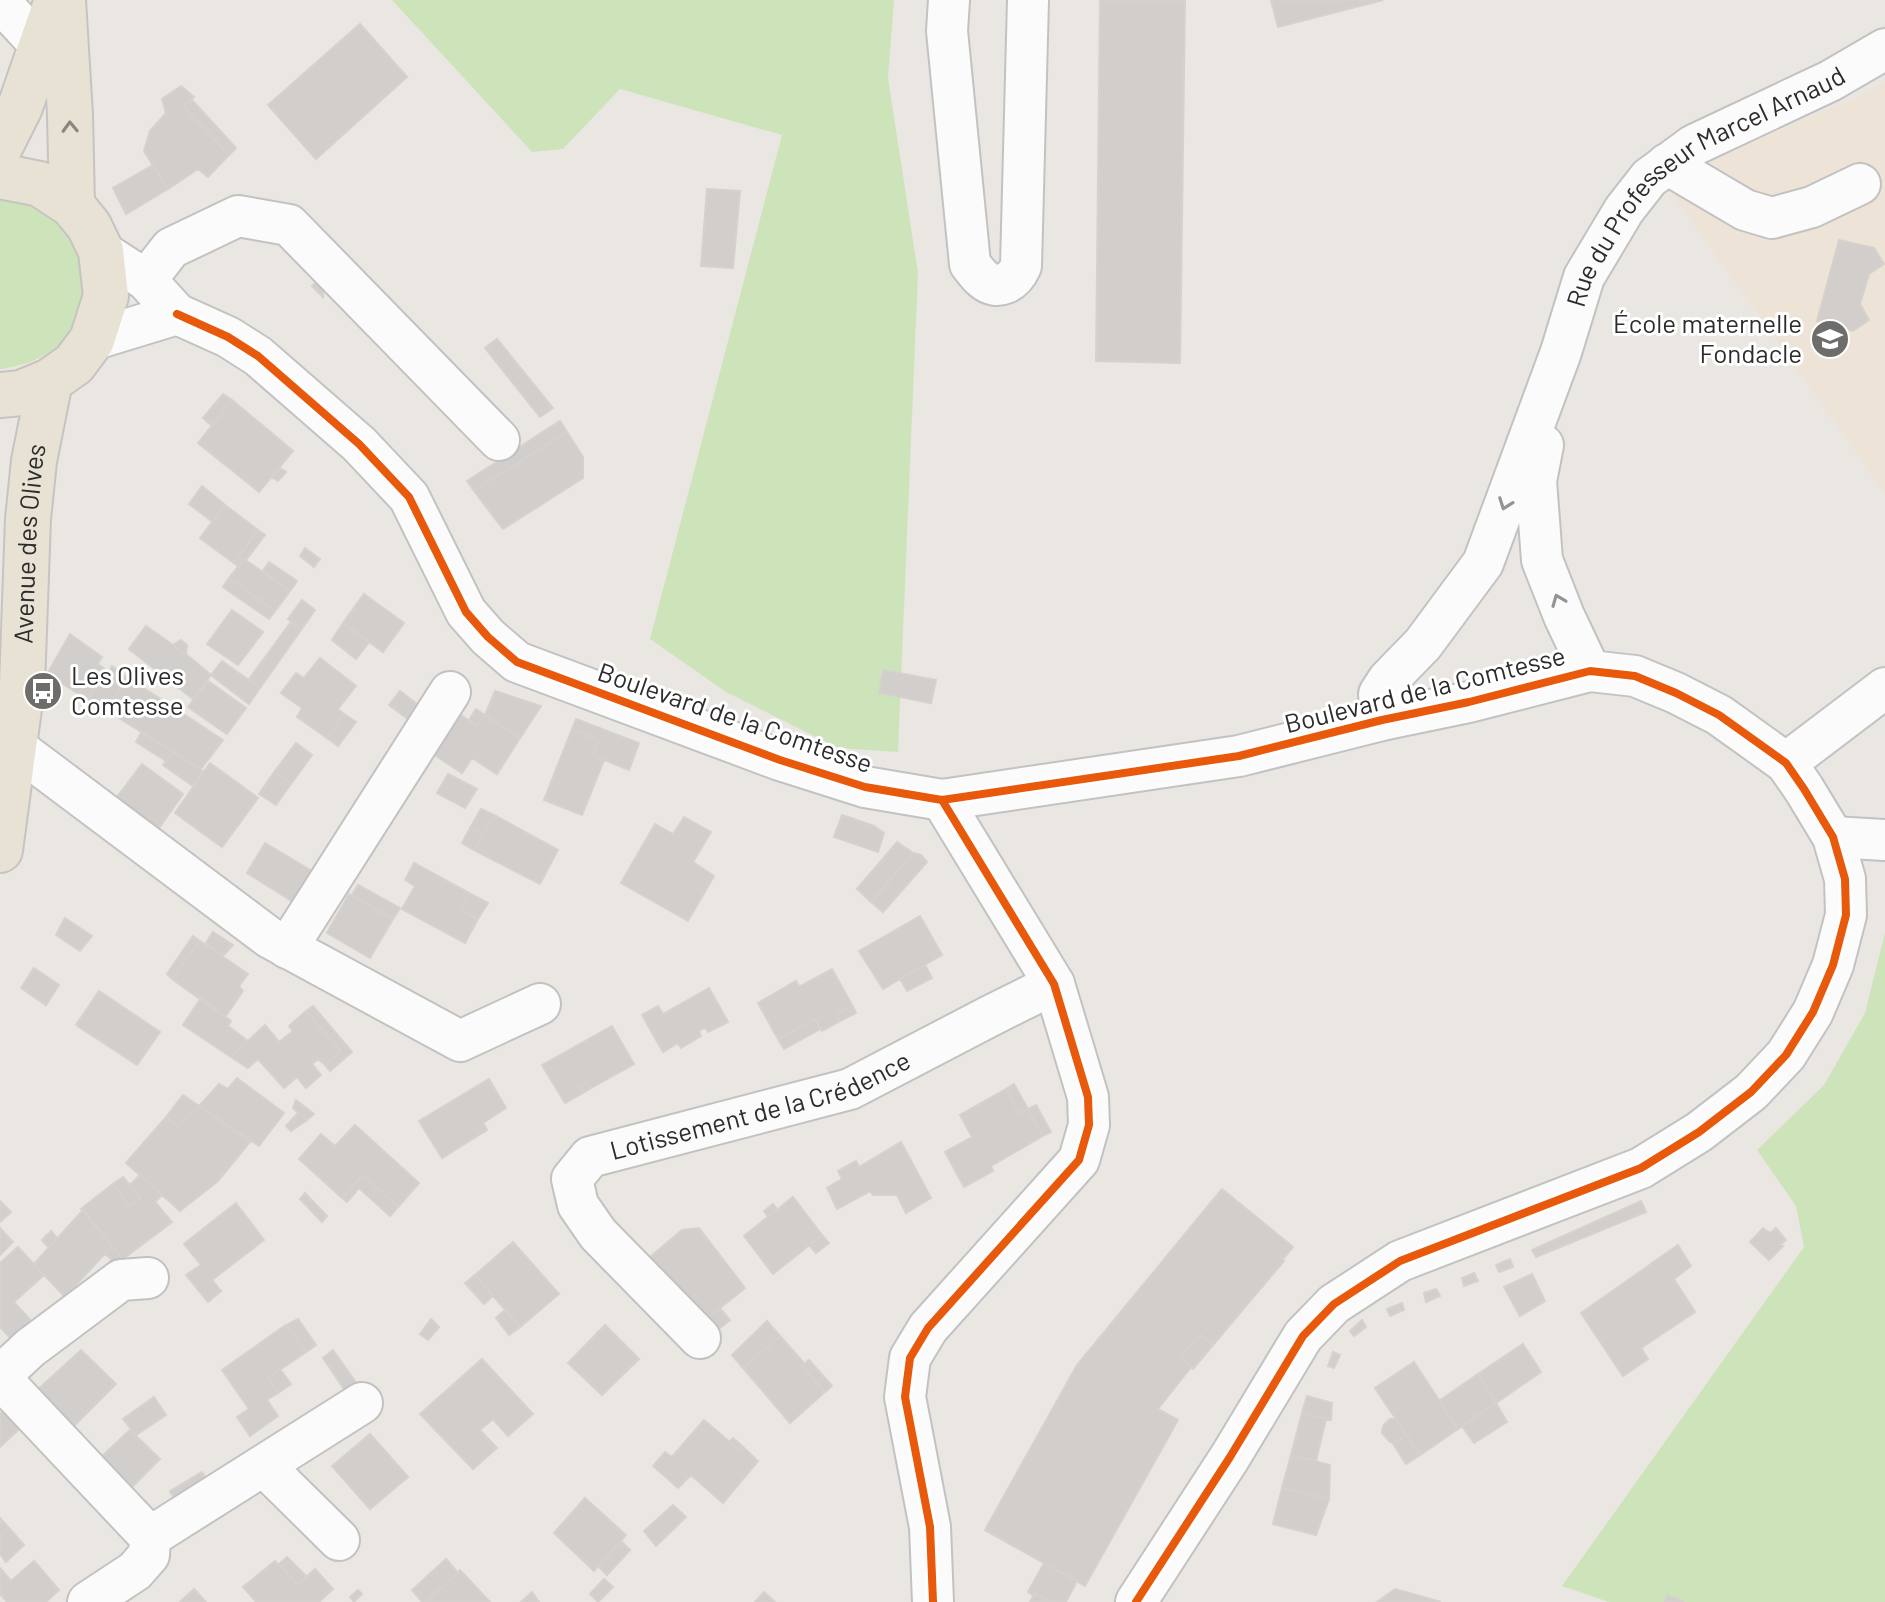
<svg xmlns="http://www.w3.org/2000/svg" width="1885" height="1602" font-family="Barlow,sans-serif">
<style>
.education{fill:#ede4d7}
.green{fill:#cde4bb}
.building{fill:#d1cecb;stroke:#d5d2ce;stroke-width:2}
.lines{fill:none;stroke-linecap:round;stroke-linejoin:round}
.minor-casing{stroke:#c3c2c3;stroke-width:44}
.major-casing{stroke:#c6c4c2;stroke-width:48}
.minor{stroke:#fcfbfb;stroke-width:40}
.major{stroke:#e7e2d4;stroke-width:44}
.cycleway-casing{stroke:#fff;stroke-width:13}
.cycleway{stroke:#e8590c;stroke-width:8}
.oneway{stroke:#8a8780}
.oneway2{stroke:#949494}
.labels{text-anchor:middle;stroke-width:6;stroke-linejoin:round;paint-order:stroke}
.street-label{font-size:26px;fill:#2c2c2c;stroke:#fff}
.poi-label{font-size:26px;fill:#2c2c2c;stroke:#fff;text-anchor:end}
</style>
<rect width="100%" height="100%" fill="#eae6e2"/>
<path class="education" d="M1885,81v412l-220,-309 123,-58 71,-29z"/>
<path class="green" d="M392,0h502l-6,78 30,195 -20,479 -60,-4 -112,-56 -76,-53 132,-504 -162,-46 -57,60 -31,3z
M0,197c10,2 21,2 31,5 54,19 71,99 32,139 -18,18 -38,24 -61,28h-2z
M1885,933v669h-276l-47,-16 242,-339 -8,-41 -39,-56 67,-65 41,-72z"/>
<path class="building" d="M1100,0h85l-5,363 -84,-2z
M1271,0h112l-105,27z
M360,24l47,53 -91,82 -48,-54z
M181,86l13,11 -11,9 46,49 -21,22 -10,-8 -30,20 -24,-38 6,-20 16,-18 -4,-14z
M192,100l44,48 -7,7 -46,-49z
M153,165l15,24 -42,25 -13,-26z
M707,189l33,2 -7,77 -32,-2z
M1839,240l35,8 10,16 -15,10 -9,30 9,16 -16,11 -36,-10z
M325,275l-2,22 -11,-11z
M497,339l56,69 -13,9 -55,-69z
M223,394l9,6 -20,26 -9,-8z
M232,400l61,51 -34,41 -61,-49z
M560,421l7,11 -93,59 -7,-10z
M567,432l16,25v21l-80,51 -29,-38z
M280,468l6,4 -8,9 -6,-4z
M202,486l23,19 -12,17 -24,-18z
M225,505l33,25 -24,33 -34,-25z
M258,530l7,5 -19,25 -2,-1 -5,8 -5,-4z
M305,548l15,11 -6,8 -14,-11z
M244,559l46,32 -15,20 -46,-33z
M269,562l28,19 -7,10 -27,-20z
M229,578l46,33 -6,8 -46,-32z
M364,594l40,29 -21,29 -40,-29z
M302,600l13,10 -14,20 -13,-11z
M232,610l31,22 -25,33 -31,-21z
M291,622l10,8 -41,58 -11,-9z
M343,623l26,19 -13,17 -24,-19z
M146,626l27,19 6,6 7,3 25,21 -18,24 -64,-50z
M70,634l32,23 -23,37 -32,-20z
M181,640l6,5 -1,9 -7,-3 -6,-6z
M320,658l36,28 -18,23 6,5 -17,24 -30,-21 5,-9 -21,-15 15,-20 8,5z
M222,661l38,27 -11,16 -38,-29z
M98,664l8,6 -18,30 -9,-6z
M112,666l15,11 -21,33 -18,-10 18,-30 3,2z
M883,670l53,10 -5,23 -52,-10z
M127,677l96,63 -22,29 -95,-59z
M208,681l38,27 -19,26 -39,-27z
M400,691l29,22 -13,12 -27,-20z
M495,691l46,15 -21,32 -35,-23z
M476,709l9,6 -8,11 -8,-6z
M453,710l24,16 8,-11 35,23 -23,36 -25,-16 -10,15 -35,-23z
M344,714l12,8 -18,24 -11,-8z
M576,719l63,24 -10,27 -37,-15 6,-15 -26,-11z
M572,729l26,11 -6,15 12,5 -22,55 -38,-15z
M141,733l32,19 -7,9 -30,-19z
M296,743l16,12 -21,29 -16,-13z
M173,752l30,19 -10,15 -30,-21z
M210,763l48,35 -36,49 -47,-34z
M142,764l41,30 -24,34 -42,-31z
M275,771l16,13 -15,21 -17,-11z
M448,774l29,15 -12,19 -28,-15z
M481,809l13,6 -11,19 -13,-6z
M494,815l64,35 -18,34 -66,-34z
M842,815l32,11 10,7 -6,19 -44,-15z
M684,817l27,15 -18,30 21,14 -26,45 -67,-38 34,-59 18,10z
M470,828l13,6 -9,16 -12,-7z
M897,842l16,11 -42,49 -14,-13z
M265,843l57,34 -19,31 -56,-35z
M913,853l8,2 6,7 -44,50 -12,-10z
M414,863l55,30 -9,17 18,9 -13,24 -63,-34 13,-23 -10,-6z
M358,885l42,23 -7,11 -41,-24z
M469,893l19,10 -10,16 -18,-9z
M349,894l44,25 -23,39 -43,-25z
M920,916l22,39 -59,34 -24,-38z
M65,918l27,18 -12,15 -24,-16z
M213,932l20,13 -10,11 -17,-13z
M193,936l7,5 -28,38 -5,-5z
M200,941l48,33 -9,12 4,5 -18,26 -53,-38z
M925,965l7,13 -25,13 -7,-12z
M34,968l25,17 -13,20 -25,-17z
M832,969l20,36 -16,9 4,7 -18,10 -7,-12 -37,20 -20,-36 38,-22 3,6z
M709,988l19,34 -20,10 -3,-5 -6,4 2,5 -20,12 -3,-5 -15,9 -21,-37 16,-9 5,8z
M99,991l61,41 -23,33 -61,-40z
M201,998l30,23 -3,5 20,15 -17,16 -48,-32z
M852,1005l4,8 -16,8 -4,-7z
M313,1006l39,46 -22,19 -5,-6 16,-14 -35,-40z
M306,1011l35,40 -16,14 -7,-6 -6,5 9,11 -15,13 -9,-11 -13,11 -26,-29 -10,9 -17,-11 34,-32 14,17 14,-11 -4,-5z
M815,1019l5,10 -36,20 -6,-10z
M612,1026l22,38 -43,24 -4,-6 -8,5 4,6 -18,10 -23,-38z
M237,1078l47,35 -25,33 -60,-40 20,-22 9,5z
M489,1079l17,29 -23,15 4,7 -45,28 -23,-37z
M587,1082l4,6 -8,5 -4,-6z
M1014,1084l14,25 -9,4 -13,-24z
M1006,1089l13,24 9,-4 15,27 -52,30 2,5 -29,16 -19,-35 27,-15 -12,-22z
M183,1095l16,11 -20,21 -13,-10z
M296,1100l18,14 -7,6 -14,-12z
M1036,1105l15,27 -8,4 -15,-27z
M199,1106l51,36 -32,39 -38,30 -54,-48 40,-46 13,10z
M298,1113l9,7 -16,11 -5,-5z
M355,1125l64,58 -21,24 -35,-32 -21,23 -43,-39 22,-25 14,12z
M901,1142l30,56 -25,15 -9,-18h-24l-3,-4 -33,18 -10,-21 15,-9 -4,-8 18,-10 3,6z
M140,1175l22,20 -7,7 17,20 -49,37 -42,-50 32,-25 17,22 11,-8 -11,-13z
M363,1175l35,32 -8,9 -31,-28 -12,14 -5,-4z
M123,1177l18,21 -11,8 -17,-22z
M1222,1189l71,58 -11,13 2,1 -71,84 -13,-11 -19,23 10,10 -33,42 20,11 -93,166 -100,-56 92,-165z
M305,1193l22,23 -5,6 -22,-23z
M793,1197l29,38 -49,39 -29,-38z
M0,1201l11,11 -11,10z
M1641,1201l5,11 -110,45 -4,-7z
M236,1203l28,37 -52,40 9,11 -13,11 -22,-27 15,-10 -17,-21z
M773,1204l4,5 -9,8 -4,-6z
M83,1210l29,36 -47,51 -31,-33z
M0,1228l13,14 -13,13z
M699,1228l46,60 -44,35 -52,-65 33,-28z
M1763,1228l7,5 6,-5 10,12 -6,5 3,1 -14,14 -19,-18z
M51,1231l6,7 -8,10 -7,-8z
M822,1235l7,8 -13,10 -6,-7z
M513,1242l46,52 -39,33 -45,-52z
M1678,1245l13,21 -17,13 21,33 -54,36 7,11 -25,17 -42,-63z
M112,1246l11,13 3,5 -19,1 5,-5 -7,-6z
M18,1247l26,28 -30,27 19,21 -19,19 -14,-15v-64z
M1510,1259l3,8 -14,5 -3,-7z
M1474,1273l4,8 -14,5 -2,-8z
M1532,1274l13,27 -25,15 -16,-29z
M475,1275l18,21 -9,8 -19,-21z
M1436,1289l4,7 -14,6 -2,-9z
M1402,1303l2,7 -14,6 -3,-7z
M720,1308l10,12 -19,15 -10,-12z
M505,1310l15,17 -11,8 -13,-17z
M298,1319l18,26 -10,7 -20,-27z
M431,1319l8,8 -11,13 -8,-6z
M1362,1320l4,7 -12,9 -4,-5z
M767,1321l13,15 -37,32 -11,-13z
M286,1325l20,27 -38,26 10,15 -11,7 11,16 -28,20 -13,-19 12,-8 -27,-39z
M605,1325l34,34 -37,36 -34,-32z
M1200,1334l13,11 -20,24 -12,-12z
M780,1336l25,28 -3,2 23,26 -35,31 -47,-55z
M1523,1344l18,28 -45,31 -18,-29z
M81,1350l35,34 -46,46 -36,-37z
M333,1350l24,34 -11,8 -23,-34z
M1333,1352l7,3 -6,13 -6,-2z
M482,1359l51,55 -25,22 -15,-17 -13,11 17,18 -24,21 -53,-55z
M809,1360l23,26 -7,6 -23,-26z
M1414,1362l44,67 -38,26 -45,-67z
M280,1369l11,15 -13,9 -10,-15z
M1478,1374l18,29 -38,26 -19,-28z
M1307,1396l25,7 -1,17 -29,-7z
M154,1397l12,18 -30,20 -13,-16z
M13,1403l16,17 -29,27v-33z
M1496,1403l11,19 -33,21 -12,-17z
M1302,1413l24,6 -10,42 -25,-6z
M1390,1419h6l9,15 -5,7 -10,1 -8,-9 1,-7z
M704,1420l35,30 3,-4 16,15 -35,42 -32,-28 -13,13 -25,-22 12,-14 7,5z
M130,1430l30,29 -32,32 -30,-31z
M370,1434l38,43 -38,32 -38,-43z
M1405,1434l15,21 -14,9 -14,-22 8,-1z
M733,1438l9,8 -3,4 -10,-8z
M1291,1455l39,10 -1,34 -47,-11z
M202,1472l11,17 -32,20 -11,-18z
M1282,1488l47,11 -13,36 -43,-11z
M585,1498l41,37 -32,36 -40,-38z
M673,1505l13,12 -30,29 -12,-15z
M0,1518l9,10 -9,9z
M9,1528l15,17 -18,17 -6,-8v-17z
M621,1541l9,9 -23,25 -9,-9z
M287,1557l20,20 -9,8 -19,-21z
M446,1559l12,14 -33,29h-3l-10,-12z
M34,1561l25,29 -13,12h-39l-7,-8v-26l11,13z
M275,1561l23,24 17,-16 18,20 -14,13h-63l-13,-15z
M1044,1563l33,18 -11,21h-15l-16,-9 -1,3 -6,-4z
M460,1570l30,32h-65l33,-29z
M604,1579l9,8 -15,15 -8,-8z
M194,1589l12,13h-26z
M1395,1589l46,13h-64z
M358,1590l4,4 -8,8 -4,-5z
M532,1592l7,10h-18z
M764,1592l11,10h-20z
M1035,1593l16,9h-21z
M1667,1595l16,6v1h-18z"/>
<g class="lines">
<g class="minor-casing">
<g id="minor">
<path d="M949,0l-2,31 23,233c4,5 8,11 13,15 15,13 31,3 38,-13l7,-266"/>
<path d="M0,2l42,45"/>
<path d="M1667,164l78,46 27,8 40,-11 48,-23"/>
<path d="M101,251l45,29 31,34 51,23 30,19 101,88 50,53 57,115 22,25 29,25 263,98 85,27 77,13 297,-44 143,-36 87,-18 121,-31 45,5 41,17 43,22 67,48 18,26 29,48 12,42 1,36 -13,50 -20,47 -27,43 -35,37 -52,40 -58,36 -241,93 -66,43 -31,32 -73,121 -94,145"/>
<path d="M146,280l25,-32 67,-32 51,9 210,215"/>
<path d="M92,340l85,-26"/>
<path d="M1543,445l-7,36 6,79 22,56 26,55"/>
<path id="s1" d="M1382,720l-3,-26 9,-14 35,-36 60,-81 78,-211 23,-75 40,-67 25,-32 45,-33 136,-64 55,-32"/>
<path d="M14,746l256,192 190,103 80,-37"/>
<path d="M1786,763l99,-75"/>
<path d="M1833,837l52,3"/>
<path d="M287,948l163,-256"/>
<path id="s2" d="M700,1338l-102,-104 -20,-29 -6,-26 18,-22 260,-68 140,-73 64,-32"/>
<path d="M0,1376l30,-28 91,-68 27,-2"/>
<path d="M0,1378l150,159 -1,18 -14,16 -47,31"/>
<path d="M264,1466l75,74"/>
<path d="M150,1537l212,-134"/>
<path d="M933,1602l-3,-75 -25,-130 5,-39 18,-30 151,-168 10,-35 -1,-28 -34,-113 -112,-184"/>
</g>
</g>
<g class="major-casing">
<g id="major">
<path d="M63,0l7,115 2,90"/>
<path d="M0,147l20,-40 35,-101"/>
<path d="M0,176l40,8 32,21 17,21 12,25 5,45 -14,44 -18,24 -24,17 -29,12 -21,2"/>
<path id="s3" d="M0,850l22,-164 6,-167 6,-58 16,-80"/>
</g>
</g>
<use href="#minor" class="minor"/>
<use href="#major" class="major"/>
<g class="cycleway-casing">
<path id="cycleway" d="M177,314l51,23 30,19 101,88 50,53 57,115 22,25 29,25 263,98 85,27 77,13 297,-44 143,-36 87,-18 121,-31 45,5 41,17 43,22 67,48 18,26 29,48 12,42 1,36 -13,50 -20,47 -27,43 -35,37 -52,40 -58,36 -241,93 -66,43 -31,32 -73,121 -94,145
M933,1602l-3,-75 -25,-130 5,-39 18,-30 151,-168 10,-35 -1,-28 -34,-113 -112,-184"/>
</g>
<use href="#cycleway" class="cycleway"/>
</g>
<defs><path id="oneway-chevron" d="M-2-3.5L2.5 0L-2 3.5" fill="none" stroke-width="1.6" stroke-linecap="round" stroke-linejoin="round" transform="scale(2)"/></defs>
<use class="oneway" href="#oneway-chevron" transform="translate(70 127) rotate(-92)"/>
<g class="oneway2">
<use href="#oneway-chevron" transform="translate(1505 504) rotate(110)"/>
<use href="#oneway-chevron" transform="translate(1558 600) rotate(-112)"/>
</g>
<defs>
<g id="school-disc" transform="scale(2)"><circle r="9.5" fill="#6e6d6c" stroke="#fff"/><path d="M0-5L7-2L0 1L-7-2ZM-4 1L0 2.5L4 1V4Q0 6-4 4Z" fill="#fff"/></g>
<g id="bus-disc" transform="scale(2)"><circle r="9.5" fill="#6e6d6c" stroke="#fff"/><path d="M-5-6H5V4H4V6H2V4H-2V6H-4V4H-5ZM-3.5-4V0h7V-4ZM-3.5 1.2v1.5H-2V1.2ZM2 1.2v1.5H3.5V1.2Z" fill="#fff"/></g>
</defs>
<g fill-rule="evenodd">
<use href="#school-disc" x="1830" y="339"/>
<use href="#bus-disc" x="43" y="691"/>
</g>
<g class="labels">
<g class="street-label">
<text dy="9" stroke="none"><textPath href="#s1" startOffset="652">Rue du Professeur Marcel Arnaud</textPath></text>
<text dy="9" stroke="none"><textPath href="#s3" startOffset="308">Avenue des Olives</textPath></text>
<text transform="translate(1425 690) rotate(-14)" y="9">Boulevard de la Comtesse</text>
<text transform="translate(735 718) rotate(19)" y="9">Boulevard de la Comtesse</text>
<text dy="9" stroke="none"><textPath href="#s2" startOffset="414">Lotissement de la Crédence</textPath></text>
</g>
<g class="poi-label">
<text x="1802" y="333">École maternelle<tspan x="1802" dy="30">Fondacle</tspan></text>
<text x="71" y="685" text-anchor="start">Les Olives<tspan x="71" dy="30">Comtesse</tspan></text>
</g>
</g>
</svg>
